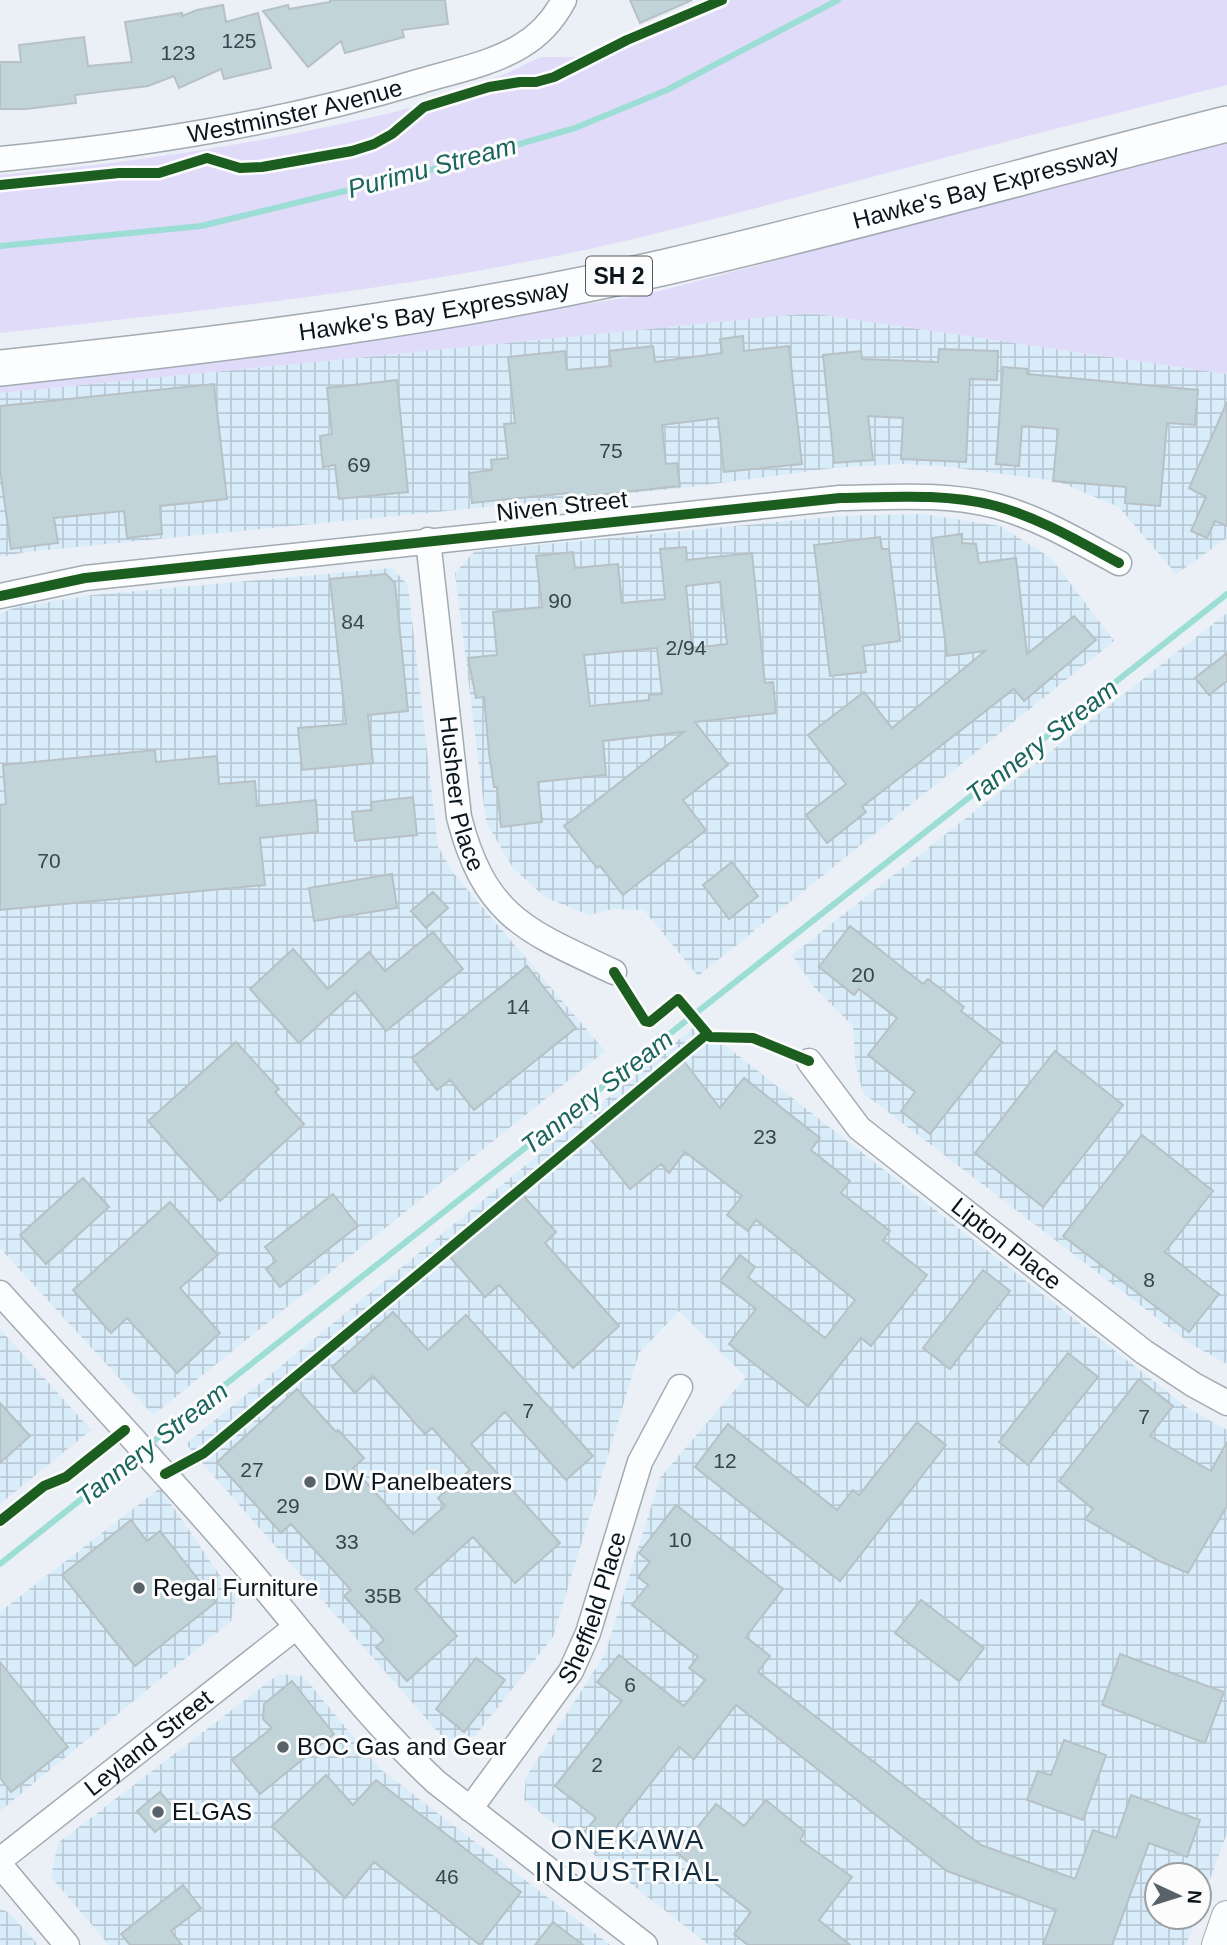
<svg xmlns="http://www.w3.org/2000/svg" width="1227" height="1945" font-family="Helvetica,sans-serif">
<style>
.industrial{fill:url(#industrial-grid)}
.grass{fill:#dfdbf9}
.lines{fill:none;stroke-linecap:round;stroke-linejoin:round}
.stream{stroke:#9cded6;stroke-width:6}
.building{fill:#c0d4da;stroke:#b7c1c5;stroke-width:2;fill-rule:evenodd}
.minor-casing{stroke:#a2abb1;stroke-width:27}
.major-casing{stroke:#a2abb1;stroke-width:32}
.highway-casing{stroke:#a2abb1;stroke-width:38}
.minor{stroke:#fcfdfe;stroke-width:24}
.major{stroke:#fcfdfe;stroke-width:30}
.highway{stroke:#fcfdfe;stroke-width:35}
.cycleway-casing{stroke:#fcfcfc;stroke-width:15}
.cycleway{stroke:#1b5e20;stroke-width:10}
.poi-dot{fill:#586268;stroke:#fcfcfc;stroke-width:2.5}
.labels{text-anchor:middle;stroke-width:6;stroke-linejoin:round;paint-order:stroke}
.number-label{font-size:21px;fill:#38454c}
.shield{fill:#fcfcfc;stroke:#535a5f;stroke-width:2}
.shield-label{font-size:23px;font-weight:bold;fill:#0a151c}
.street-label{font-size:24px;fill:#0a151c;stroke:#fcfcfc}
.poi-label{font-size:24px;fill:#0a151c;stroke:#fcfcfc;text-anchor:start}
.water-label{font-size:26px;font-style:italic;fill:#1a655c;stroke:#fcfcfc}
.quarter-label{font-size:28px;letter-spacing:2px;fill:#132c3d;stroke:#fcfcfc}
</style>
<defs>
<pattern id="industrial-grid" width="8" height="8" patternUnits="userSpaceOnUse" patternTransform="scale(1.75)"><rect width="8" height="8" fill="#d9ecfa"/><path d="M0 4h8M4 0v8" fill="none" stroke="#b9cad6"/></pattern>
</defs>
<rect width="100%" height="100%" fill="#eaf0f5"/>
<path class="industrial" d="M810,313l417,61v164l-51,36 -57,-67 -62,-26 -115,-15 -42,-2 -67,4 -150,20 -657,64 -26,5v-164z
M923,514l77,12 51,32 63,83 -416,335 -54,-66 -32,-1 -22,6 -44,-17 -33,-30 -27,-46 -31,-249 20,-22 363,-35z
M392,568l16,17 30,262 17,28 150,176 -452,364 -153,-167v-635l17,-6 76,-12z
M1227,613v751l-36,-20 -328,-251 -8,-31 -2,-36 -41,-41 -20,-30z
M698,1024l490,384 39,22v403l-28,76v-34h-42v42h39l-10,28h-477l-185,-145 2,-23 79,-123 55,-176 86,-101 -67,-66 -40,42 -86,284 -78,99 -30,4 -259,-296z
M0,1329l91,101 -91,74z
M160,1488l76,111 -5,22 -231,190v-199z
M279,1674l24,2 77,93 230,176h-501l-58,-68 7,-34z
M0,1908l11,6 27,31h-38z"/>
<path class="grass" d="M710,0h517v85c-110,28 -220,56 -329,85 -112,30 -223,61 -337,85 -185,38 -373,57 -561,78v-158c133,-12 264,-32 394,-63 38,-9 76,-25 111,-38 12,-5 23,-12 34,-16 5,-2 33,0 42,-1z
M1227,141v233l-417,-61 -810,80v-12l437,-54 208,-32z"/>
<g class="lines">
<path class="stream" d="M0,246l201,-20 222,-54 152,-44 92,-38 171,-90
M146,1447l1081,-853
M0,1564l138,-110"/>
</g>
<path class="building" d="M330,0h115l3,24 -46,6 2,7 -59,16 -4,-12 -33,26 -45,-56 25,-6 1,4 41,-7z
M630,0h62l-52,23z
M223,5l3,17 32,-9 13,55 -47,11 -3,-10 -42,19 -5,-12 -26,10 -73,9 1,8 -50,6h-26v-47h21l-2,-17 65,-8 4,29 44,-4 -7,-40 57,-9v3l15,-6z
M743,336l1,15 45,-5 13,118 -78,8 -6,-54 -56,7 4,39 11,-1 3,23 -111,12 -1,-5 -96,10 -3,-30 23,-3 -1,-10 17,-2 -4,-34 11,-1 -7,-66 57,-6 2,19 44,-4 -2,-15 44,-5 2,16 67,-9 -2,-14z
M939,349l59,2 -1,29 -27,-1 -4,83 -65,-3 2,-41 -35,-2 5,44 -39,3 -11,-108 38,-4 1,8 76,3z
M1003,367l24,2v5l171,16 -3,35 -28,-2 -7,83 -35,-3 1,-16 -73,-6 5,-52 -36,-3 -3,40 -23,-2z
M397,380l11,112 -69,7 -4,-34 -12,2 -3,-31 12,-2 -5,-46z
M214,384l13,115 -67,7 2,28 -35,4 -3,-27 -70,7 4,25 -47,6 -11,-80v-63z
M1227,402v124l-12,-5 -8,17 -16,-7 15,-34 -17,-9z
M962,534v9l14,1 3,19 37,-5 11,96 47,-38 22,24 -72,61 -10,-12 -152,118 4,5 -39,31 -21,-28 40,-31 -38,-49 56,-43 28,36 93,-77 -38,5 -15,-118z
M880,537l2,12h7l11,92 -37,5 3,26 -36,4 -16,-131z
M686,547l1,13 65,-7 13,130 8,-1 3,31 -81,9 33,43 -45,35 23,30 -83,65 -23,-29 -3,2 -33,-42 120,-94 -81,9 3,34 -68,7 4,40 -41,5 -4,-40h-3l-5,-34 -5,-56 -8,1 -8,-40 29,-3 -4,-43 49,-5 -6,-51 37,-4 2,16 43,-4 4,39 43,-4 -5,-50zM720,582l7,62 -35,4 -6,-62zM657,648l5,46 -13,1v5l-59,6 -6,-51z
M386,574l9,9 13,128 -40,4 5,48 -71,7 -4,-42 48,-4 -16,-145z
M1227,653v28l-18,14 -14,-17z
M155,750l1,12 61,-6 2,28 36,-3 2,25 59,-6 2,32 -58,6 5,47 -265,25v-105l6,-1 -3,-39z
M413,797l4,38 -62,6 -3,-29 20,-2 -1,-8z
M732,862l26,34 -29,23 -26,-34z
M392,874l5,34 -83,13 -5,-33z
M433,892l15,16 -22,20 -15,-17z
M850,926l73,58 5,-5 36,28 -3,4 41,31 -72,92 -29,-23 14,-19 -47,-37 29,-37 -38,-29 -5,6 -35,-28z
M433,932l30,37 -77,62 -31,-39 -56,51 -49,-54 43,-40 35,40 41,-37 16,19z
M527,966l49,62 -102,82 -24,-30 -13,10 -25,-32z
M236,1042l43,47 -4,3 29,32 -84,77 -72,-80z
M1055,1051l68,54 -80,102 -68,-54z
M683,1060l37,48 24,-30 76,60 -9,12 39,31 -9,12 49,38 -7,9 44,35 -56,71 -10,-8 -53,68 -79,-62 27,-35 -36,-28 20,-26 15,12 -7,10 77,61 30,-38 -99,-80 -8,11 -21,-16 15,-19 -57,-44 -16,21 -8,-9 -31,25 -42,-53z
M1142,1135l71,56 -48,61 54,42 -30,38 -126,-96z
M83,1178l26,29 -63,57 -26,-29z
M520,1192l36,40 -11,11 74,83 -46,42 -74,-83 -14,12 -35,-40z
M333,1194l25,32 -78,61 -14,-18 10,-8 -11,-14z
M170,1202l48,53 -38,33 40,45 -43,40 -50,-55 -16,15 -38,-43z
M983,1270l27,21 -60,78 -27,-21z
M393,1312l35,38 38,-35 127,141 -27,24 -61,-68 -34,32 89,99 -45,40 -42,-46 -58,52 42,47 -50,45 -31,-34 8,-7 -40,-44 7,-6 -60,-66 -10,9 -64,-71 80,-73 39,43 2,-2 26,28 -11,10 60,66 32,-28 -7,-8 32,-28 -38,-42 -7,6 -52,-58 -18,17 -23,-26z
M1068,1353l30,24 -70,88 -29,-23z
M1139,1379l34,27 -23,30 61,35 16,-29v64l-39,67 -29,-12 -74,-42 8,-10 -34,-28z
M0,1403l30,33 -30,27z
M917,1422l29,23 -106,136 -145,-114 33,-43 109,86 16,-20 6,5z
M676,1505l107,84 -37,48 24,19 -12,16 223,173 94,34 18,-49 23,8 15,-43 69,25 -13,37 -38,-14 -37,102h-69l13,-35 -109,-39 -211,-166 -42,54 -15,-12 -82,105 -18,-14 17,-20 -41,-32 67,-85 -25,-19 22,-27 65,51 21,-26 -16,-12 9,-11 -66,-52 16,-20 -10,-8 12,-15 -11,-9z
M131,1520l16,21 13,-10 56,71 -81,64 -73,-91z
M921,1600l63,48 -25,33 -64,-48z
M1120,1654l104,38 -19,51 -103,-38z
M476,1658l29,22 -41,52 -28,-23z
M0,1662l68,85 -57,45 -11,-14z
M292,1681l42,53 -74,60 -28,-34 40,-32 -9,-9 1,-15z
M1064,1740l42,15 -23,65 -56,-20 11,-29 13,4z
M326,1775l27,30 23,-25 145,112 -41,53 -106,-83 -29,36 -73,-72z
M160,1792l18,21 -23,19 -18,-21z
M766,1800l39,32 -5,8 52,37 -33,43 31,25h-102l-14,-11 17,-22 -74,-59 39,-49 28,22z
M183,1885l18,23 -30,23 11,14h-52l-9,-11z
M553,1922l30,23h-48z"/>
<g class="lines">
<g class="minor-casing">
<g id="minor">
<path id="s1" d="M0,159c143,-14 284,-36 421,-78 33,-10 71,-17 100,-35 19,-11 33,-27 43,-46"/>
<path id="s2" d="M428,540l31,277c26,101 68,114 155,155"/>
<path d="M0,596l85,-18 755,-80c52,-1 106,-5 156,8 44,12 84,36 123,57"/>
<path id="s3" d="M809,1061l50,67 285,224 50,33 33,18"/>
<path d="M0,1293c86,95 174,188 256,285 59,70 113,142 180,204l209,163"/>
<path id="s4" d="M470,1809l101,-138 17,-38 52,-171 40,-75"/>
<path id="s5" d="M0,1860l296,-233"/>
<path d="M0,1865l67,80"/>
</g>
</g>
<g class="major-casing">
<path id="major" d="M1217,1945l10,-29"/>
</g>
<g class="highway-casing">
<g id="highway">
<path id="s6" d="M0,368c224,-23 446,-51 666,-101 188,-43 374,-96 561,-143"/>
</g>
</g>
<use href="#minor" class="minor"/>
<use href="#major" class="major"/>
<use href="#highway" class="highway"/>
<g class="cycleway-casing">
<path id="cycleway" d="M0,185l119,-12h40l48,-15 33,10 22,-1 90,-16 22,-7 18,-10 32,-27 65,-20 31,-5h16l18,-5 73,-37 95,-40
M0,596l85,-18 755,-80c52,-1 106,-5 156,8 44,12 84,36 123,57
M614,972l31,49 5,1 28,-23 32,38 43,1 56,23
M165,1474l39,-21 503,-419
M0,1521l44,-35 22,-9 59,-47"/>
</g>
<use href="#cycleway" class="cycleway"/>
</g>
<g class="poi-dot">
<circle cx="310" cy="1482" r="7"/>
<circle cx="139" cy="1588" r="7"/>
<circle cx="283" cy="1747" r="7"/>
<circle cx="158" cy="1812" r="7"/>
</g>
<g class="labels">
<g class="number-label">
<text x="239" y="48">125</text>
<text x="178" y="60">123</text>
<text x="611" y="458">75</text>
<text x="359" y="472">69</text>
<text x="560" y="608">90</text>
<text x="353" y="629">84</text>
<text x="686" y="655">2/94</text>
<text x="49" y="868">70</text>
<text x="863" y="982">20</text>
<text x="518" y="1014">14</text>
<text x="765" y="1144">23</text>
<text x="1149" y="1287">8</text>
<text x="528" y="1418">7</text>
<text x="1144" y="1424">7</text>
<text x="725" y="1468">12</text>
<text x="252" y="1477">27</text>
<text x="288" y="1513">29</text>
<text x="680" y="1547">10</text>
<text x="347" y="1549">33</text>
<text x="383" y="1603">35B</text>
<text x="630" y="1692">6</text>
<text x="597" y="1772">2</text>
<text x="447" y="1884">46</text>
</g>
<rect class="shield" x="586" y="256.5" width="66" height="39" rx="5"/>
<g class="shield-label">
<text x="619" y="284">SH 2</text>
</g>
<g class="street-label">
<text dy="8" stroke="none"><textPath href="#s1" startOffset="299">Westminster Avenue</textPath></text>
<text dy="8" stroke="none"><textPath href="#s6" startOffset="1004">Hawke's Bay Expressway</textPath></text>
<text dy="8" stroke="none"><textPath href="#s6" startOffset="438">Hawke's Bay Expressway</textPath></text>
<text transform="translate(562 506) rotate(-6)" y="8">Niven Street</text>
<text dy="8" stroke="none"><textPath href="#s2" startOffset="256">Husheer Place</textPath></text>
<text dy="8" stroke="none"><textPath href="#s3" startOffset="271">Lipton Place</textPath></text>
<text dy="8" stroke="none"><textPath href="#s4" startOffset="238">Sheffield Place</textPath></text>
<text dy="8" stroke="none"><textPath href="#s5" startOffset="189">Leyland Street</textPath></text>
</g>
<g class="poi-label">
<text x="324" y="1490">DW Panelbeaters</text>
<text x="153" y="1596">Regal Furniture</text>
<text x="297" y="1755">BOC Gas and Gear</text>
<text x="172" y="1820">ELGAS</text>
</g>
<g class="water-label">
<text transform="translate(432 167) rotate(-15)" y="9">Purimu Stream</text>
<text transform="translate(1042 741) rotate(-38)" y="9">Tannery Stream</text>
<text transform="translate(597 1092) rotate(-38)" y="9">Tannery Stream</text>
<text transform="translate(152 1444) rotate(-38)" y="9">Tannery Stream</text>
</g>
<g class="quarter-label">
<text x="628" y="1849">ONEKAWA<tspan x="628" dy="32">INDUSTRIAL</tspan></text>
</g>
</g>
<g transform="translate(1178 1896) rotate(94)"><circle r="33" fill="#fcfcfc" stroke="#9ba0a2" stroke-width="2"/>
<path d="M0-5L12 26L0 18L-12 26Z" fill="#586268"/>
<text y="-10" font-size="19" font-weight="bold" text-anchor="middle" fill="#0a151c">N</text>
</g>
</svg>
